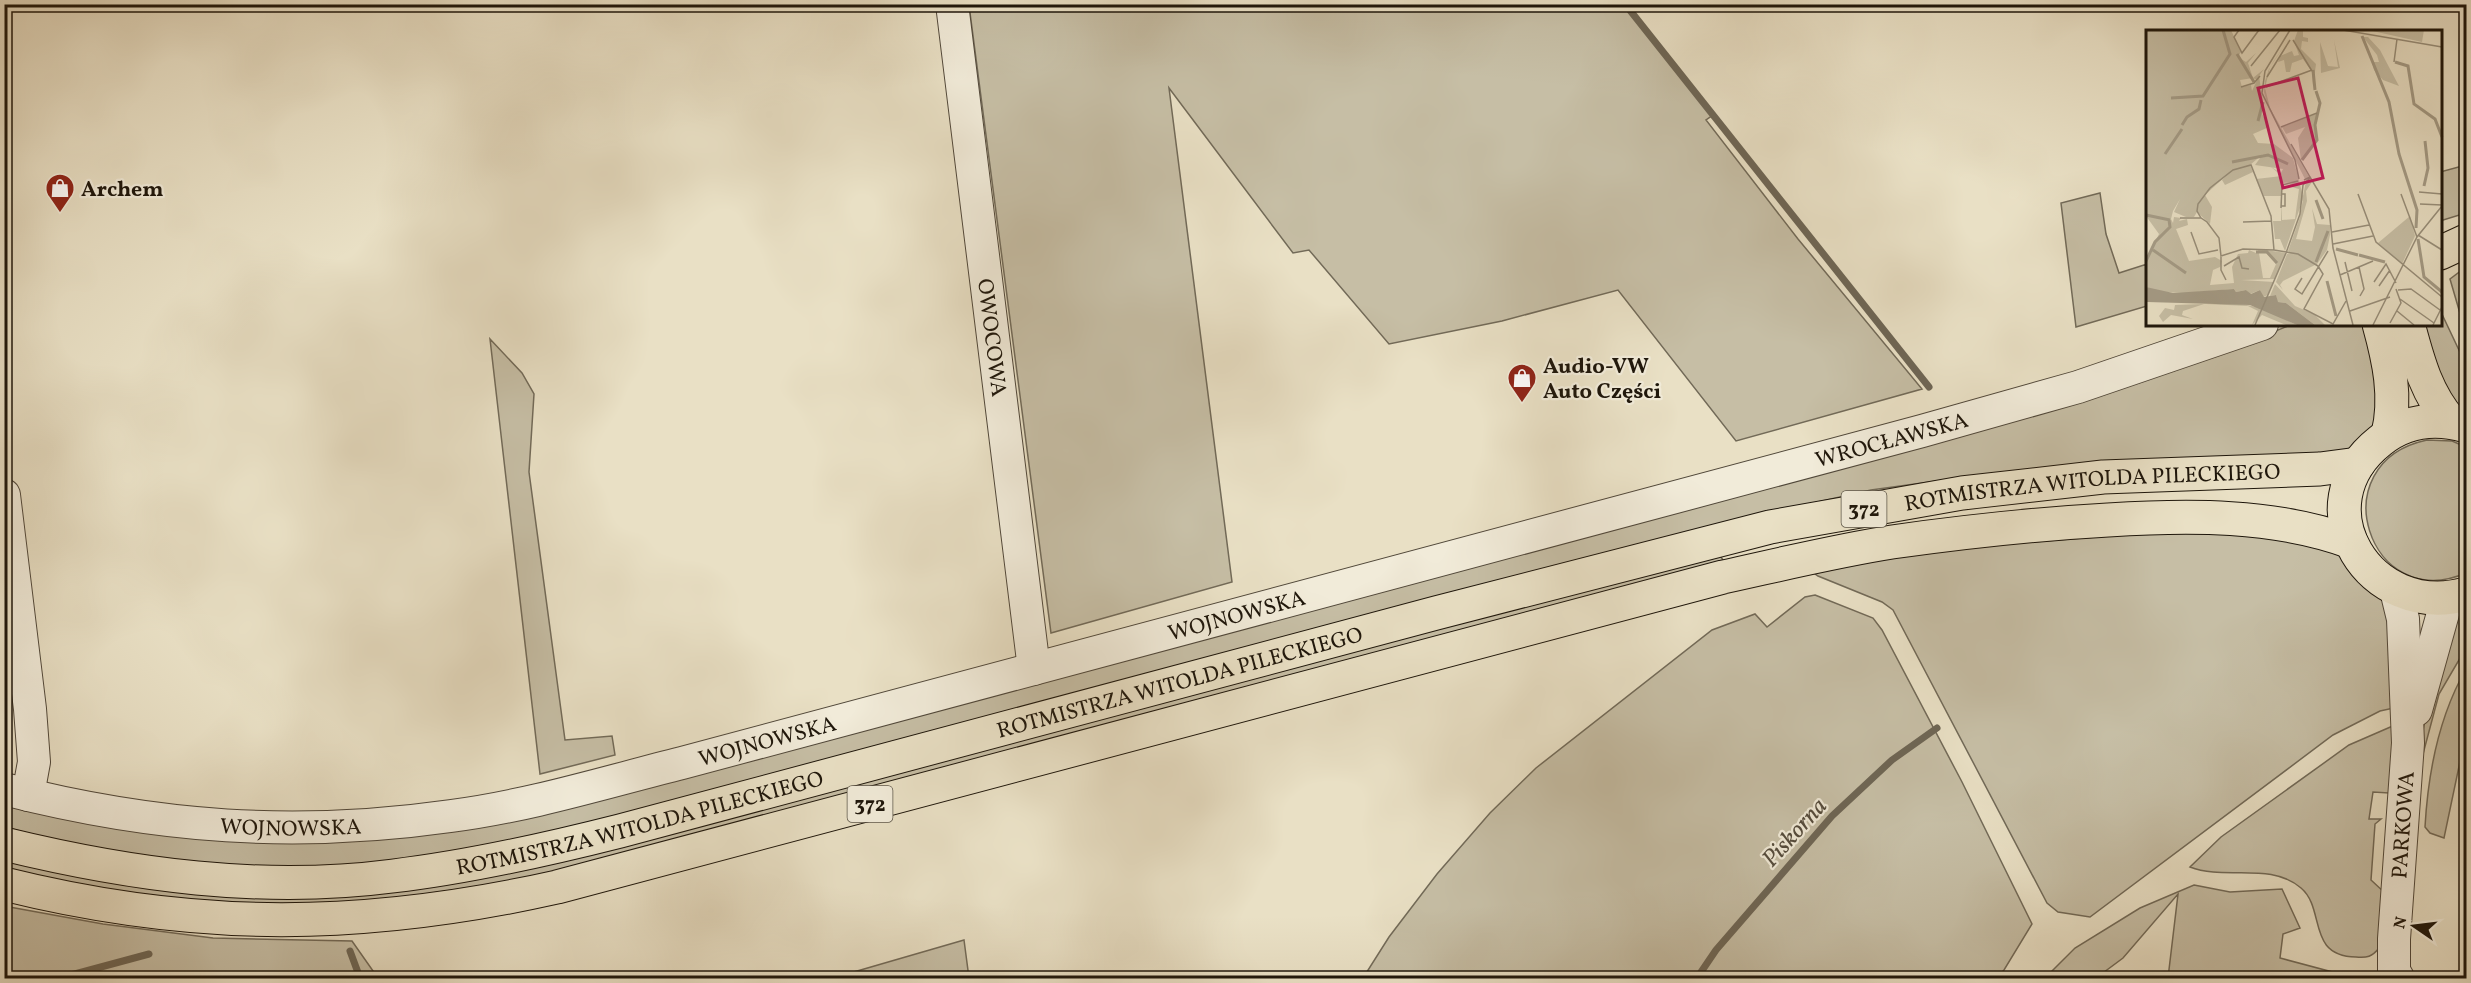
<svg xmlns="http://www.w3.org/2000/svg" width="2471" height="983" font-family="Vollkorn,serif">
<style>
.green{fill:#c6bea5;stroke:#726a58;stroke-width:1.5}
.lines{fill:none;stroke-linecap:round;stroke-linejoin:round}
.stream{stroke:#6e6655;stroke-width:7}
.minor-casing{stroke:#51483a;stroke-width:34}
.major-casing{stroke:#1e160b;stroke-width:35}
.minor{stroke:#f1ebd9;stroke-width:32}
.major{stroke:#e9e0c5;stroke-width:33}
.labels{text-anchor:middle;stroke-width:4.5;stroke-linejoin:round;paint-order:stroke}
.shield{fill:#f1ebd9;stroke:#5d5649;stroke-width:1.5}
.shield-label{font-size:21px;font-weight:bold;fill:#1e160b}
.poi-label{font-size:22px;font-weight:bold;fill:#1e160b;stroke:#f1ebd9;text-anchor:start}
.street-label{font-size:22px;fill:#1e160b;stroke:#f1ebd9}
.water-label{font-size:24px;font-style:italic;fill:#544b3c;stroke:#f1ebd9}
.inset-river{fill:none;stroke:#a49b86;stroke-width:3}
.inset-road{fill:none;stroke:#988f7b;stroke-width:1.5}
.view{fill:#c2185b;fill-opacity:0.15;stroke:#c2185b;stroke-width:3}
.inset-edge{fill:none;stroke:#1e160b;stroke-width:3}
</style>
<rect width="100%" height="100%" fill="#e9e0c5"/>
<filter id="stains"><feTurbulence type="fractalNoise" baseFrequency=".00333" numOctaves="4"/><feColorMatrix values="0 0 0 0 .2 0 0 0 0 .09 0 0 0 0 .02 0 0 0 .5 -.17"/></filter>
<radialGradient id="worn" r=".72"><stop offset=".6" stop-color="#630" stop-opacity="0"/><stop offset="1" stop-color="#630" stop-opacity=".3"/></radialGradient>
<path class="green" d="M969,5h656l88,110 -7,5 92,119 124,150 -186,52 -118,-151 -116,31 -113,23 -80,-94 -16,3 -124,-165 63,494 -181,51z
M2466,165v48l-26,8v-49z
M2100,193l6,41 13,39 28,-9v42l-71,21 -15,-124z
M2466,267v67l-16,-55z
M2440,310l26,55v47l-16,-8 -33,-80h23z
M2293,324h74l8,13 2,87 -31,30 -358,20 -117,16 -169,38 -1077,286c-50,12 -100,26 -151,36 -153,31 -319,20 -469,-23l-1,-27 326,39 1933,-503z
M490,339l32,34 12,21 -5,78 36,268 47,-4 3,19 -75,19z
M2427,440l25,1 14,6v126c-97,42 -147,-110 -39,-133z
M2198,529c42,5 90,4 129,19 22,9 54,46 66,65l1,95 -14,3 -47,24 -243,182 -32,-5 -11,-9 -154,-293 -11,-8 -64,-26 -7,-5 142,-23z
M1719,554l6,9 -1126,298 -97,22 -146,21 -133,-1 -82,-8 -95,-17 -41,-10v-10l282,38z
M1815,595l58,23 9,12 80,152 70,142 -28,46 -8,8h-633l26,-41 48,-63 53,-61 46,-45 176,-138 43,-16 12,13 38,-30z
M2466,609v39l-27,46 -20,75 4,-39 20,-90 6,-16z
M2466,669v64l-22,105 -14,-5 -5,-6c3,-54 14,-111 41,-158z
M2395,725l-6,68 -16,-1 -4,27h12l-6,5 -4,56 14,13 -6,55c-7,9 -12,10 -23,9 -50,-1 -30,-48 -55,-69 -31,-27 -76,-7 -111,-21l31,-30 128,-92z
M2194,885l36,7 52,-3 18,39 -17,6 -3,24 75,20h-187l10,-84 -55,64 -27,20h-51l30,-30 65,-40z
M4,906l99,18 110,14 139,3 26,37h-373z
M964,940l5,38h-136z"/>
<g class="lines">
<path class="stream" d="M1625,4l304,383
M350,951l10,27
M60,978l89,-24
M1697,978l19,-28 116,-134 60,-56 45,-32"/>
<g class="minor-casing">
<g id="minor">
<path id="s1" d="M952,4l82,665"/>
<path d="M4,495l26,214 4,53 -6,33"/>
<path d="M2396,590l7,29 5,124 -14,196v32l4,7"/>
<path d="M2416,710l31,-111"/>
<path id="s2" d="M4,789c152,39 292,49 447,27 78,-10 155,-34 231,-53l1240,-332 156,-44 184,-63"/>
</g>
</g>
<g class="major-casing">
<g id="major">
<path d="M2440,253l26,-12"/>
<path d="M2379,324c10,36 18,73 9,110"/>
<path d="M2408,324c10,37 18,69 43,98"/>
<path d="M2466,426c-31,-9 -60,-6 -86,15 -82,65 -10,180 86,153"/>
<path id="s3" d="M4,844c127,31 258,49 389,32 77,-9 152,-26 227,-45l816,-218 334,-86 192,-34 141,-16 217,-8 38,-5"/>
<path d="M4,884c193,48 361,46 553,3l1166,-310c55,-12 112,-26 169,-35 71,-10 144,-18 216,-22 80,-5 167,-6 243,22"/>
</g>
</g>
<use href="#minor" class="minor"/>
<use href="#major" class="major"/>
</g>
<defs>
<g id="shop-pin" transform="scale(1.5)"><path d="M0 17L-7.5 6A9.5 9.5 0 1 1 7.5 6Z" fill="#8f2418" stroke="#f1ebd9"/><path d="M-5-2.5h2.3a2.7 3.5 0 0 1 5.4 0H5L5.5 6h-11ZM-1.5-2.5h3a1.5 2.3 0 0 0-3 0Z" fill="#fff"/></g>
</defs>
<g fill-rule="evenodd">
<use href="#shop-pin" x="60" y="188"/>
<use href="#shop-pin" x="1522" y="378"/>
</g>
<g class="labels">
<g class="shield">
<rect x="1841.5" y="491" width="45" height="36" rx="4.5"/>
<rect x="847.5" y="786" width="45" height="36" rx="4.5"/>
</g>
<g class="shield-label">
<text x="1864" y="516">372</text>
<text x="870" y="811">372</text>
</g>
<g class="poi-label">
<text x="81" y="196">Archem</text>
<text x="1543" y="373">Audio-VW<tspan x="1543" dy="25">Auto Części</tspan></text>
</g>
<g class="street-label">
<text dy="8" stroke="none"><textPath href="#s1" startOffset="336">OWOCOWA</textPath></text>
<text dy="8" stroke="none"><textPath href="#s2" startOffset="1940">WROCŁAWSKA</textPath></text>
<text dy="8" stroke="none"><textPath href="#s3" startOffset="2139">ROTMISTRZA WITOLDA PILECKIEGO</textPath></text>
<text dy="8" stroke="none"><textPath href="#s2" startOffset="1262">WOJNOWSKA</textPath></text>
<text dy="8" stroke="none"><textPath href="#s3" startOffset="1203">ROTMISTRZA WITOLDA PILECKIEGO</textPath></text>
<text dy="8" stroke="none"><textPath href="#s2" startOffset="776">WOJNOWSKA</textPath></text>
<text dy="8" stroke="none"><textPath href="#s3" startOffset="645">ROTMISTRZA WITOLDA PILECKIEGO</textPath></text>
<text dy="8" stroke="none"><textPath href="#s2" startOffset="290">WOJNOWSKA</textPath></text>
<text transform="translate(2402 825) rotate(-86)" y="8">PARKOWA</text>
</g>
<g class="water-label">
<text transform="translate(1794 832) rotate(-48)" y="8">Piskorna</text>
</g>
</g>
<g transform="translate(2146 30)">
<rect width="296" height="296" fill="#e9e0c5"/>
<path d="M0,0h85l10,22 -3,5 8,5 10,-9 -8,10 5,15 -13,2 2,7 9,-2 1,6 5,-11 -4,-2 11,-9 -5,7 4,26 -3,8 9,17 -16,7 5,9 16,1 19,14 10,38 3,-15 -38,-75 -4,-14 1,-11 4,-12 4,-7 16,-23 -19,28 -5,21 5,20 42,74 -6,9 1,10 -11,38 16,2 3,-14 -3,-19 5,16 13,1v10l-3,15 -10,14 -34,17 -3,4 3,5 -7,-8 11,-28 4,-1 -3,-2 12,-34 3,-18 -18,52 -5,-12h-5l-2,-18h8v-20l1,19 13,-1 4,-30 -11,-3 6,-4 -12,1 -1,13h-17l-8,-17 26,-3 -11,-9 10,6 2,-4 -28,-4 8,-11 -13,11 3,7 -28,13 -3,-5 8,-8 -25,23 7,12 -2,17 -13,-12 -3,5h-8l-12,-5 6,-13 -7,12 -2,8 2,4 1,-6 7,1 -2,3 8,-2 1,6 -12,4 13,32 26,-4 7,4 -2,6 -7,3 -3,15 24,-2 -2,-16 6,-13 10,-1 1,-3 7,3 3,-4 27,4 -11,26 -34,1 33,2 -6,13 -5,2 -3,-7 -10,4 -4,-4 -10,2 -2,-3 -49,4 -25,-1 -14,-5v-27l13,-26 -13,-18zM113,223h7l10,11 -6,14h-7zM152,0h5v7l5,1v4l-6,-1 -1,8 15,15 -3,22 -1,-14 -9,-13 -11,4 -2,9h-4l-2,-12 -6,2 2,-6 12,-5 2,5 5,-1 -5,-14zM222,0h56l-2,12zM217,7h5l12,13 19,36 -16,-6 -9,-10 -2,-8h7l-2,-7zM188,10l6,28 -19,5 -1,-31 8,24 10,1zM172,83l-3,12 2,15 -16,20 -3,-22 7,-11 -19,7 -4,-7zM264,186l5,20 -13,28 -24,-21zM129,254l20,22 19,8 11,11h-10l-29,-22 -9,-1 -1,-7 -6,1zM90,273l26,5 35,17h-11l-24,-10 -10,10 6,-14 -10,-5 -42,-2zM58,274l-21,7 -1,4 11,4 -22,-4 -8,7 -4,-6 6,-8 9,2 1,-5z" fill="#c6bea5" fill-rule="evenodd"/>
<path d="M0,257l27,6 61,-4 2,3 10,-2 5,4 9,-4 4,7 12,-2 2,7 8,1 29,22h-18l-47,-20 -103,-3z" fill="#a49b86"/>
<path class="inset-river" d="M216,6l27,66 10,52 18,56 -1,18M91,24l17,28M249,32l13,4 6,38 21,15 7,18M167,40l2,20M25,68l32,-2 27,-42 -7,-24M112,91l5,-19M36,95l5,-8 12,-8 2,-9M19,124l17,-25M156,130l15,-20 -2,-15 5,-22 -4,-12M86,132l36,-7 20,9M278,156l4,-18 -3,-27M170,170l7,19M0,185l24,5M272,209l6,38 18,15M190,219l22,6M7,220l33,23M110,222h11l10,11M213,225l26,7M0,231l9,-19 15,-15 -1,-7M170,232l12,-31M181,251l9,35"/>
<path class="inset-road" d="M93,0l-5,7 8,16 17,-23M144,0l-25,41 -3,22 33,67 4,19M197,0l99,17M147,10l19,31M248,32l3,-23M105,36l29,-36M121,47l23,-37M95,57l13,-4 6,-7M120,57l46,-17M135,97l36,-14M145,114l19,33M158,150l6,-3 19,32 4,39 20,77M273,162l23,2M212,164l18,48 66,55M255,164l16,43M274,174l22,1M135,176h4v-12h-3M135,178l1,-23 16,-4M34,188h21l6,4 12,16 2,18 22,-7 31,1 24,4 20,12M55,188l-4,-7 1,-7 12,-16 23,-18 18,-5 20,51 3,34M97,192l29,-1M45,202l8,22 19,-4M186,202l37,-7M272,205l24,15M187,214l40,-8M75,226v14l5,10M199,232l7,29M78,236l15,-9 3,11 7,1M172,236l5,8 -19,35 29,15 13,-23M213,237l5,22 -4,7M194,245l33,-14M156,248l-7,11 7,5 26,-43M228,252l12,-18 10,19M233,256l11,-16M252,260l13,-1 29,21M254,269l34,24M204,281l40,-14M251,281l17,14M244,293l11,-20 -5,-14M109,295l31,-72 14,-39 3,-29 7,-7M227,295l44,-88 25,-31M287,295l9,-18"/>
<path class="view" d="M152,48l25,100 -40,10 -25,-100z"/>
<rect width="296" height="296" class="inset-edge"/>
</g>
<rect width="2471" height="983" fill="none" stroke="#e9e0c5" stroke-width="24"/>
<rect x="6" y="6" width="2459" height="971" fill="none" stroke="#1e160b" stroke-width="3"/>
<rect x="12" y="12" width="2447" height="959" fill="none" stroke="#1e160b" stroke-width="1.5"/>
<g transform="translate(2414 926) rotate(284)" stroke="#f1ebd9" stroke-width="4.5" paint-order="stroke">
<path d="M0-4.5L10 22L0 15L-10 22Z" fill="#1e160b"/>
<text y="-9" font-size="16" font-weight="bold" text-anchor="middle" fill="#1e160b">N</text>
</g>
<rect width="100%" height="100%" filter="url(#stains)"/>
<rect width="100%" height="100%" fill="url(#worn)"/>
</svg>
